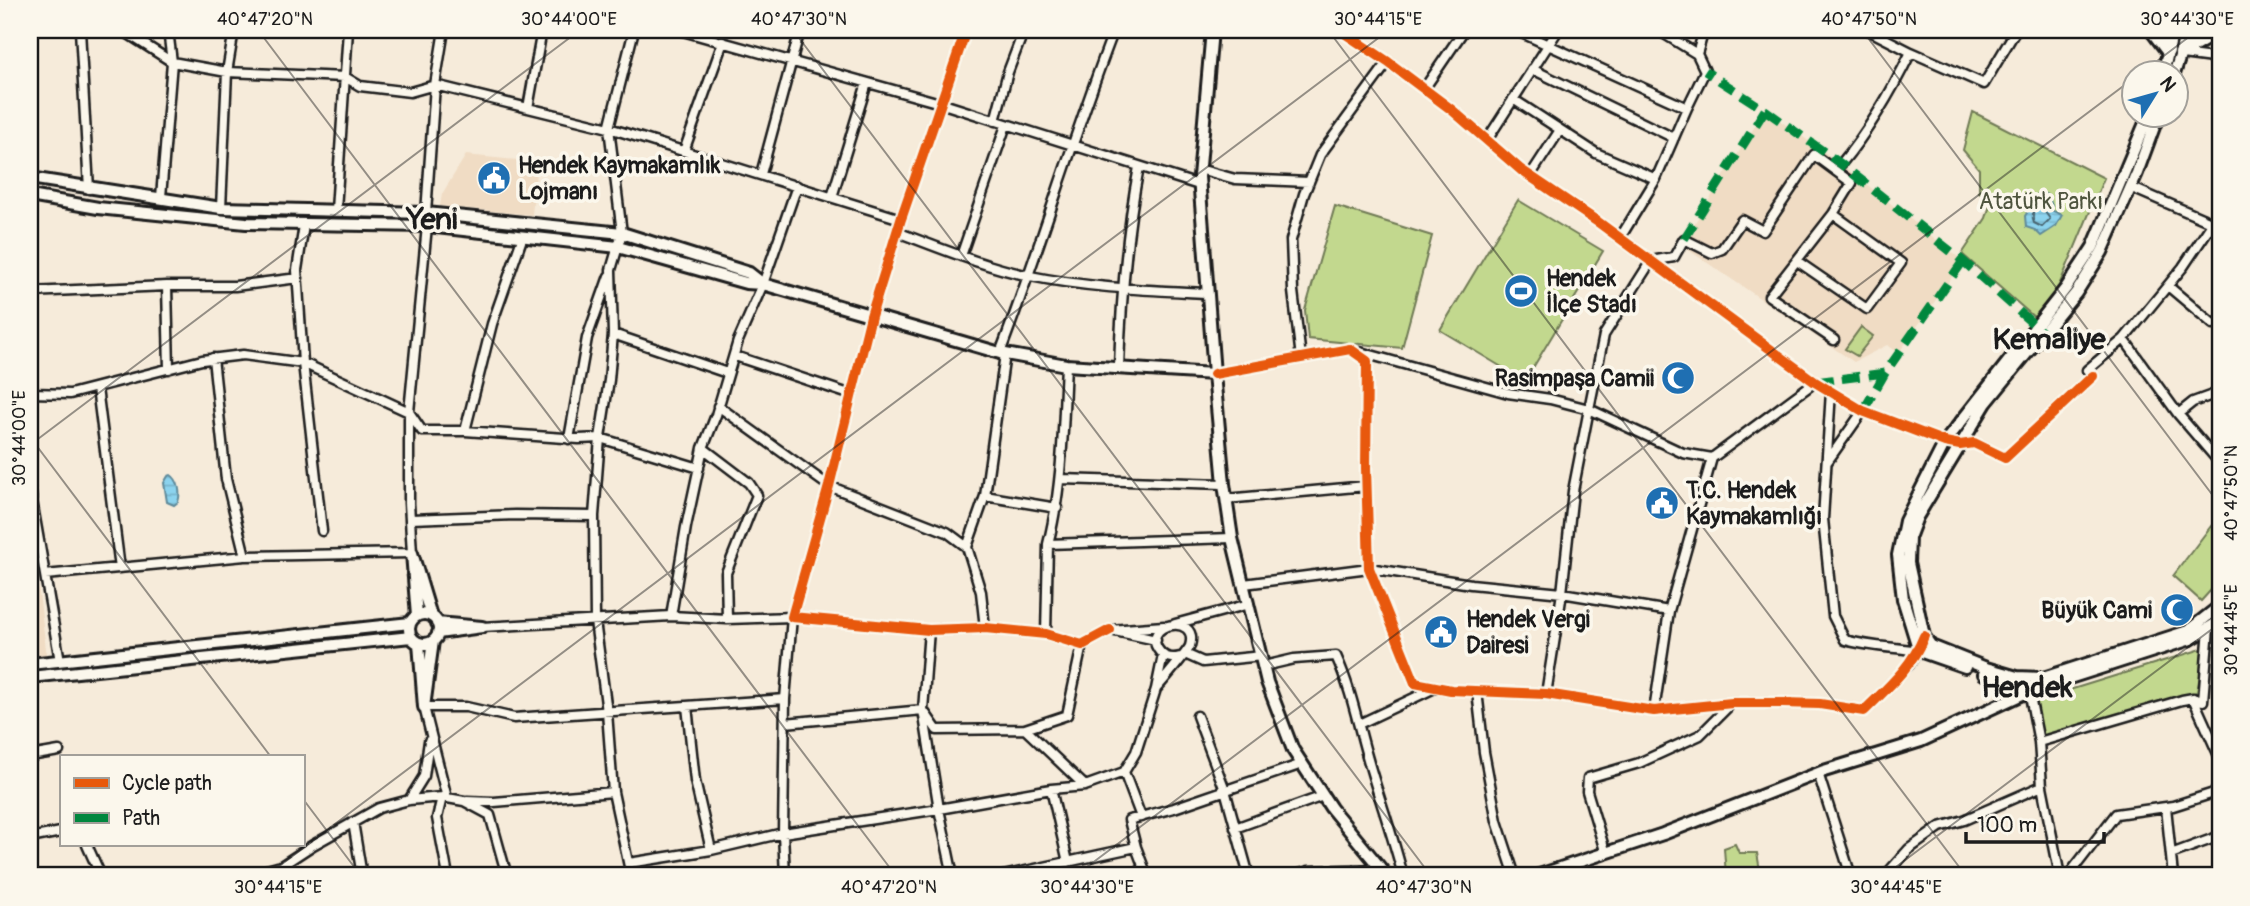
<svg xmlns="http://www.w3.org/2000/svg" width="2250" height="906" font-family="Pangolin,sans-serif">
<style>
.built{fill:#f0dcc4}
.green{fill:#c2d88e;stroke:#6f7a55;stroke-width:2}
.water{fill:url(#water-rules);stroke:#5f8a9a;stroke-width:2}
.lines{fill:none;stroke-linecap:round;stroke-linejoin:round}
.shore{stroke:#496570;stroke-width:2}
.minor-casing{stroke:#1c1c1c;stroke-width:13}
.secondary-casing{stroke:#1c1c1c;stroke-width:16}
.trunk-casing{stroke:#1c1c1c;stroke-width:18}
.minor{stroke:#fbf7ec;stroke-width:8}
.secondary{stroke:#fbf7ec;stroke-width:10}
.trunk{stroke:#fbf7ec;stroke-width:12}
.quiet{stroke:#00873e;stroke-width:9;stroke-dasharray:18 9;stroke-linecap:butt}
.cycleway-casing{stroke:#fbf7ec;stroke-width:15}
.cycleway{stroke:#e8590c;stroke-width:10}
.ticks{fill:none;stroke:#1c1c1c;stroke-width:2;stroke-opacity:0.45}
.labels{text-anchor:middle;stroke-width:7;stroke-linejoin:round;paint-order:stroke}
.poi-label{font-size:23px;font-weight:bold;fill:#1c1c1c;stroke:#fbf7ec;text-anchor:start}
.park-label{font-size:23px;fill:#4e543e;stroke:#fbf7ec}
.district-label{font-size:30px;font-weight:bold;fill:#1c1c1c;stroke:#fbf7ec}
.neatline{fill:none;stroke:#1c1c1c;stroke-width:2.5}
.ticks-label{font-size:18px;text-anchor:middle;fill:#1c1c1c}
</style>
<defs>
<pattern id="water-rules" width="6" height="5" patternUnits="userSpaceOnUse" patternTransform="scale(1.75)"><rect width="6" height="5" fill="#8cd3ee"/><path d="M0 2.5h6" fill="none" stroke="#78b5cc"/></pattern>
</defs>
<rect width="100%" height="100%" fill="#f6ebda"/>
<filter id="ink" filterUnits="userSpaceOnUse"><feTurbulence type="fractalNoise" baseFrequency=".0143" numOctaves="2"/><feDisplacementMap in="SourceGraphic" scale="14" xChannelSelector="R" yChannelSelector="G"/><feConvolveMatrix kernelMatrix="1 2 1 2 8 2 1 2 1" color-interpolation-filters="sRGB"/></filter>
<g filter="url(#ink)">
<path class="built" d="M1765,110l76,54 122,97 -65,93 -11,-9 -33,17 -173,-117z
M466,155l71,7 -5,53 -92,-9 2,-12z
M30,521l17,136 -17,2z"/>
<path class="green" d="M1973,112l131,66 -46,110 -23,30 -73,-64 24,-36 6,-19 -13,-7v-23l-16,-19z
M1518,200l85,51 -78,130 -85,-51z
M1335,206l97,30 -30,112 -94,-9 -3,-29z
M1861,327l12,9 -16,20 -12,-7z
M2211,526l9,10v44l-19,21 -28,-25z
M2205,648l-8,44 -158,46 -5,-37z
M1735,844l4,9h18l4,23h-35l-2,-28z"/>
<path class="water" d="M2040,193l8,2 4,11 -1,4 11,5 -6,11 -15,10 -6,-6 -9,-3 -1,-11 3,-5 -3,-3 6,-10z
M171,475c8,5 10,19 7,27l-4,3 -7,-3 -3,-19 4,-7z"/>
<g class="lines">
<path class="shore" d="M2040,201l4,1 1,10 5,7 -8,8 -8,-4c-3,-6 0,-19 6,-22z"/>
<g class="minor-casing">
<path id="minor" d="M80,30l9,159
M122,30l50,32 55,10 118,5 15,9 50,6 25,-7 174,43 292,91
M679,30l261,73 259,82
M966,30l-65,189 -30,97 -42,170 -37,131 137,13 56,-2 61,6 36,11 28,-15
M1340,30l48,32 64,48 69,60 77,52 217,160 48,29 82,31 15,3 14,-2 31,15 88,-82
M1515,30l172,78 18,-37 -8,-17 7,-24
M1658,30l39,24
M1868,30l43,22 73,32 32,-54
M2182,54l38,5
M1532,69l142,69
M1424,89l40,-59
M1513,99l83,54 60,26
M528,108l14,-78
M995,121l13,-49 16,-42
M1487,140l71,-110
M684,151l39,-109
M1841,164c29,-35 50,-71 70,-112
M1199,169l36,10 74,3
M761,174l39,-144
M1530,176l30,-46
M2130,187l83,36
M161,197l11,-135 -4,-32
M832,197l35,-114
M221,208l6,-136 7,-42
M336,210l12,-180
M304,225l-7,45 6,93 19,168
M897,232c43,16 88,35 133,44 58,12 119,14 178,17
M1620,238l36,-59 31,-71
M961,256l45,-131
M1797,261l70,48 34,-46 -68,-49
M167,286l2,83
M2168,286l45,38 7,-2
M30,292l137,-6h68l63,-8
M613,334l114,39
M2124,339l54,75 15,-12 22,-8 5,4
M1360,352l148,41 42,6 39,10 -16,82 -11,102 -16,101
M1000,353c41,-107 73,-217 114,-323
M1005,354l-20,142 72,12
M735,356l117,39
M213,358l13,121 19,77
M1301,358l-8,-67 -2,-51 13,-46 16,-39 68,-93
M1066,365c-3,60 -3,120 -18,179l184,-6
M1119,368c2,-68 7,-134 20,-201
M2087,370l37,-31 59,-72 37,-55
M1214,374l136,-25 17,12 -1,107 3,100 46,115 36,7 95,4 108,17 78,-8h51l37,1 44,7 45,-46 12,-19
M97,388l23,180
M1831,391l-8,128 10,97 12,24c25,7 48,7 74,11
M30,393l40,1 132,-34 41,-5 60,8 106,49 13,19h43l114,8 21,-1 99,30
M718,406l111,80 118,46 20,15
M2178,414l42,49
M465,431l27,-107 31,-88
M569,439l18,-101 22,-62
M703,448l46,35 8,12 -31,78 1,46
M1712,458l-29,-5 -94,-44 15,-74 47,-74 23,-4 10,-18 28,14 10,-4 20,-29 21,11 51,-76 38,28 -19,31 -64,82 65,44
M1827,462l36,-51
M1061,479l163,5
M30,489l30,172
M985,496l-18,51 14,45 4,36
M1226,499l140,-13
M411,519l104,-4 79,1
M45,575l200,-19 167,-3 -3,-50v-91l18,-186 -1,-13 9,-128 9,-55
M1244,584l125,-16 102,16 91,9 107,18 -15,100
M1669,611l43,-153 103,-76
M1175,624l74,-20
M482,627l189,-11
M1046,634l2,-90
M1156,640l-46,-10 54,-4
M1185,654l18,8 59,-6
M1163,655l-7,34c6,-7 32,-38 34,-43 10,-35 -53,-22 -30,6 5,6 13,7 20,5
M1264,666l30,-7 42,-3c15,33 21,65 31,100 11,40 26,79 36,120
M1477,691l7,61 13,69 18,55
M2193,698l27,60
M785,699l7,-82 -65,2 -56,-3 15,-89 17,-79 13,-33 22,-74 25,-57 34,-98
M687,706l8,75 16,69
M1197,716l28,74 24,86
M785,723l138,-13 14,20 88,-1 60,57
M1359,724l76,-36
M1025,729l42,-14 15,-70
M2039,742l143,-42 11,-2 10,3 6,-73
M30,756l29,-5
M1818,773l33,103
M2042,786l18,90
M1051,789l17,73
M442,797l-5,21 11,58
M447,798l-23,-91h42l48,11 271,-19 -2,134 2,43
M409,800l15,-24 5,-35
M467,801l27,1 119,-10
M2166,807l7,69
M1141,817l-17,-45 12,-20 20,-63
M353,822l9,54
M1235,828l88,-32
M30,838l31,-6
M87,845l14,31
M1606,854l-19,-63 1,-13 51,-15 61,-28 32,-32
M2171,854l49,-18
M629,863l82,-13 72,-17 156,-24 -16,-99 6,-80
M245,876l36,-10 32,-21 66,-37 30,-8 33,-3 22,4 26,14 17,61
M631,876l-18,-84 -6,-80 -12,-91 -1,-105 6,-78 9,-58 4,-46 -2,-64 11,-37 -13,-105 25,-98
M953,876l-14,-67 112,-20 34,-3 39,-14
M1003,876l133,-29
M1147,876l-11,-29 -7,-27 45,-12 128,-44
M1294,876l15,-5 72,-2
M1885,876l24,-27 31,-22 24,-7 78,-34 -3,-44 -10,-51
M2068,876l48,-62 57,-8 47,-15"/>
</g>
<g class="secondary-casing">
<path id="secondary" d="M1212,30l-13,147 15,197 10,110 8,54 35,144 26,68 38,58 56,68
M2163,74l10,-44
M2174,74l7,-21 4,-23
M2158,116l-21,57 -35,79 -26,41 -90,110 -69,114 -8,21 -1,25 16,73 7,10 55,22 31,9 26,1 145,-47 32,-25
M30,178l191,30 205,5 196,20 127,40 14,11
M30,196l68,12 148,15 181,3 191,21 128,36 17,1 237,69 66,12 148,9
M409 629a15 15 0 1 1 30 0a15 15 0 1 1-30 0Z
M417,616l-5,-63 19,63
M437,623l45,4 -44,6
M419,643l5,64 9,-66
M30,664l380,-41
M1965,667l-46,-16 -16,-52 -5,-44 7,-34 40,-79 121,-154 27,-41 55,-131
M1984,674l45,17
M30,677l381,-40
M1536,876l127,-42 161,-63 97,-30 108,-50 162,-52 29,-18"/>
</g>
<g class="trunk-casing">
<path id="trunk" d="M2152,30l16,21
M2181,53l39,-23"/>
</g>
<use href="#minor" class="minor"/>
<use href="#secondary" class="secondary"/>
<use href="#trunk" class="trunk"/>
<path class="quiet" d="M1765,110l76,54 122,97 80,72
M1684,239l81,-129 -60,-39
M1815,382l70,-9
M1863,411l22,-38 78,-112"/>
<g class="cycleway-casing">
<path id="cycleway" d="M966,30l-65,189 -30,97 -42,170 -37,131 137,13 56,-2 61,6 36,11 28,-15
M1340,30l48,32 64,48 69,60 77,52 217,160 48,29 82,31 15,3 14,-2 31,15 88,-82
M1214,374l136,-25 17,12 -1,107 3,100 46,115 36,7 95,4 108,17 78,-8h51l37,1 44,7c23,-23 48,-44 60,-75"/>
</g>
<use href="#cycleway" class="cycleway"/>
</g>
</g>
<path class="ticks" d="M258,30l638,846M793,30l638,846M1328,30l638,846M1862,30l358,475M2140,74l58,-44M30,437l241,320M30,445l550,-415M303,799l58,77M266,876l1123,-846M1075,876l1059,-798M1884,876l336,-253"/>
<defs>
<g id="civic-disc" transform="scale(1.75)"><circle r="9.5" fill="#1f6fb2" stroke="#fbf7ec"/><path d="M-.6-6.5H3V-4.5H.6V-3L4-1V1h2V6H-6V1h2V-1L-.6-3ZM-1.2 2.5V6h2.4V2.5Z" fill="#fff"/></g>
<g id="stadium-disc" transform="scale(1.75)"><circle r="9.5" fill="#1f6fb2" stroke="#fbf7ec"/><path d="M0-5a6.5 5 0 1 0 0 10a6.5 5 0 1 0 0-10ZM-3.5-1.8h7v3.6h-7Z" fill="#fff"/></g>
<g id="mosque-disc" transform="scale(1.75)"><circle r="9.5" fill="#1f6fb2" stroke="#fbf7ec"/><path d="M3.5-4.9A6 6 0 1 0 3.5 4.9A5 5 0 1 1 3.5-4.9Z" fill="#fff"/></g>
</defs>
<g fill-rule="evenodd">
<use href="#civic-disc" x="494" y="178"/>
<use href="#stadium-disc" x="1521" y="291"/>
<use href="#mosque-disc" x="1678" y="378"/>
<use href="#civic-disc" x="1662" y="503"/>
<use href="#mosque-disc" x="2177" y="610"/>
<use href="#civic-disc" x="1441" y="632"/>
</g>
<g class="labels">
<g class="poi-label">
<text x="518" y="173">Hendek Kaymakamlık<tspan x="518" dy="26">Lojmanı</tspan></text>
<text x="1546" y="286">Hendek<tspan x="1546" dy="26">İlçe Stadı</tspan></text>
<text x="1654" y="386" text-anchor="end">Rasimpaşa Camii</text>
<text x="1686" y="498">T.C. Hendek<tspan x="1686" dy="26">Kaymakamlığı</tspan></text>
<text x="2152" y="618" text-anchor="end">Büyük Cami</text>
<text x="1466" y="627">Hendek Vergi<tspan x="1466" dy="26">Dairesi</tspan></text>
</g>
<g class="park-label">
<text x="2041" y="209">Atatürk Parkı</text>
</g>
<g class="district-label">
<text x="432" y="229">Yeni</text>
<text x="2049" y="349">Kemaliye</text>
<text x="2027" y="697">Hendek</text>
</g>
</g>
<rect width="2250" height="906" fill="none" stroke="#fbf7ec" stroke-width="77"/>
<rect x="60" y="755" width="245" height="91" fill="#fbf7ec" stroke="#a29f99" stroke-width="2"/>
<rect x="74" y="778" width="35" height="10" fill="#e8590c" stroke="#a29f99" stroke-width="2"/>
<text x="122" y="790" font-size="21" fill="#1c1c1c">Cycle path</text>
<rect x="74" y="813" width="35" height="10" fill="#00873e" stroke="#a29f99" stroke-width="2"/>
<text x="122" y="825" font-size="21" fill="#1c1c1c">Path</text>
<g transform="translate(2155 94) rotate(53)"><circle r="33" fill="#fbf7ec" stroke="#a29f99" stroke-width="2"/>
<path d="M0-5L12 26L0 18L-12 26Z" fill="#1f6fb2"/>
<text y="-10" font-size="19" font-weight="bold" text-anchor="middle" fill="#1c1c1c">N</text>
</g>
<path d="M1966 832v10h138v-10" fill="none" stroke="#1c1c1c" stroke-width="3.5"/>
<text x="1977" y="832" font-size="21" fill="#1c1c1c" stroke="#fbf7ec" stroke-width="5" paint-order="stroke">100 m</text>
<rect x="38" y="38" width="2174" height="829" class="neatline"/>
<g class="ticks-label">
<text x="265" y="25">40°47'20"N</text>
<text x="569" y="25">30°44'00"E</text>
<text x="799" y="25">40°47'30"N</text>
<text x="1378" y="25">30°44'15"E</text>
<text x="1869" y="25">40°47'50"N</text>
<text x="2187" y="25">30°44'30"E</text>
<text transform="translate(19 438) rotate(-90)" y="6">30°44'00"E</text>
<text transform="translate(2231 493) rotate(-90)" y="6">40°47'50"N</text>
<text transform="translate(2231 630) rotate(-90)" y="6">30°44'45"E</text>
<text x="278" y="893">30°44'15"E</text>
<text x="889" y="893">40°47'20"N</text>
<text x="1087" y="893">30°44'30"E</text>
<text x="1424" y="893">40°47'30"N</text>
<text x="1896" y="893">30°44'45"E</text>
</g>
</svg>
